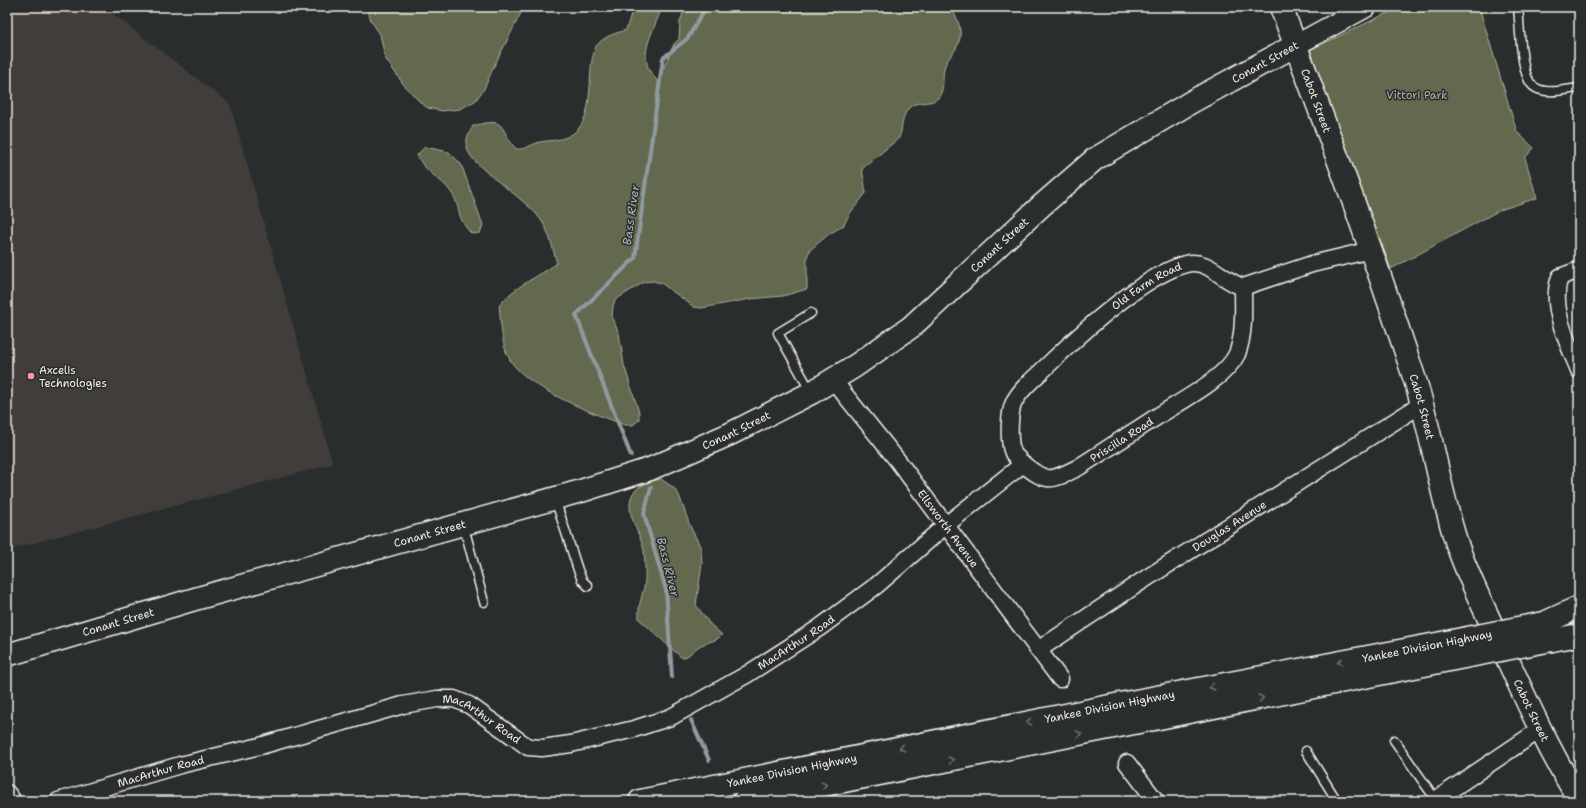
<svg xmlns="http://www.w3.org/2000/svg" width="1586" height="808" font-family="'Shantell Sans',sans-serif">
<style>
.built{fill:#3f3e3a}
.green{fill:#63694f;stroke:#acad9c}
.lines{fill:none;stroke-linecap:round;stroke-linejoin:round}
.stream{stroke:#909ba0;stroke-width:4}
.service-casing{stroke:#f4f1e8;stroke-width:11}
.minor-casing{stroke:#f4f1e8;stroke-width:19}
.tertiary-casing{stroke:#f4f1e8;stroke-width:23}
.secondary-casing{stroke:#f4f1e8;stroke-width:25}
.motorway-casing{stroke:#f4f1e8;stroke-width:25}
.service{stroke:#2a2d2e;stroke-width:8}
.minor{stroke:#2a2d2e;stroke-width:16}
.tertiary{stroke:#2a2d2e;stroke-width:20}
.secondary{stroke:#2a2d2e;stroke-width:22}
.motorway{stroke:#2a2d2e;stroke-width:22}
.motorway-bridge-casing{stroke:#f4f1e8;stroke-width:25;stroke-linecap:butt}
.motorway-bridge{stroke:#2a2d2e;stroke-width:22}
.oneway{stroke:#71726f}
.poi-dot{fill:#ff9aa2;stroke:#2a2d2e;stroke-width:1.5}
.labels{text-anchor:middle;stroke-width:3;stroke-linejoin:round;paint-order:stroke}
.street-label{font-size:11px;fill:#f4f1e8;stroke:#2a2d2e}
.park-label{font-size:11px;fill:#b3b4a3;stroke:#2a2d2e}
.poi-label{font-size:11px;fill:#f4f1e8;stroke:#2a2d2e;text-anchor:start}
.water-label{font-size:12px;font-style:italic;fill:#b1b7b8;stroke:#2a2d2e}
</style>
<rect width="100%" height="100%" fill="#2a2d2e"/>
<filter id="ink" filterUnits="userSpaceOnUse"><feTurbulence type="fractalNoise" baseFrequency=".025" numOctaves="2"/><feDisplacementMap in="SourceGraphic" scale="8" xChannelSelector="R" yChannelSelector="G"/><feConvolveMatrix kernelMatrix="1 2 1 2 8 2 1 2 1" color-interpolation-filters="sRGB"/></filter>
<g filter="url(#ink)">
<path class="built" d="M7,7h97l126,97 103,360 -326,86z"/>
<path class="green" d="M367,7h157l-30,59 -10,23 -9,12 -15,8 -17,2 -15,-3 -7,-5 -17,-18 -19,-27 -5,-24 -9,-13z
M637,7h25c-8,25 -29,52 -4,74l16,-37 5,-5 1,-17 5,-15h266c8,15 14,27 4,43 -3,5 -8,10 -10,15 -4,11 1,23 -7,33 -9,8 -22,1 -30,11 -7,9 -5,20 -9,29l-37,31 4,24 -15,19 -8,14 -14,8 -19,16 -3,7v32l-24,7 -33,3 -48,9 -8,-1 -33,-24 -8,-2 -9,1 -29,18 -2,6 -1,12 7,15 5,32 15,47v8l-6,5h-8c-31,-11 -106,-39 -118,-71 -6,-14 -6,-33 -8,-48 14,-20 40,-29 58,-43 -5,-16 -8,-34 -19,-47 -16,-20 -65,-48 -71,-67 -3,-8 3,-17 6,-23 35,-10 25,2 43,23 10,1 15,-5 24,-7 10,-2 19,-1 29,-6 25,-12 19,-52 23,-76 2,-6 2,-13 7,-17 6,-7 18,-10 27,-13l5,-16z
M1400,7h79l38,125 17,16 -9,10 12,40 -37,12 -109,59 -81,-219z
M425,147l24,5 12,12 22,61 -3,8 -8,1c-17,-16 -10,-26 -21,-42 -10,-14 -27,-20 -34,-37z
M661,479l13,9 5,7 11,31 11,22 1,16 -6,41 14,19 12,11c-8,8 -15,6 -24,12 -6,4 -8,9 -16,11l-43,-39c-1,-12 2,-20 5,-31 2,-10 1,-26 0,-37 -3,-17 -18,-35 -13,-53 3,-12 20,-17 30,-19z"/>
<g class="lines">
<path class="stream" d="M631,456l-55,-141 59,-57 28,-200 25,-20 18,-31
M651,487l-7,27 22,76 6,87
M691,720l18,40"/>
<g class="service-casing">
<path id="service" d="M1518,7c2,17 2,68 15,79 12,10 33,3 46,2
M811,313l-33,20 33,59
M555,499l23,71 4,10 6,6
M462,525l5,13 17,64
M1394,740l42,60
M1306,751l31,50"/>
</g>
<g class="minor-casing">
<g id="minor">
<path d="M1579,270l-19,7c-11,29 8,66 19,93"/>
<path id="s1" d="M833,380l65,81 162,218"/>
<path id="s2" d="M1023,464c-3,-3 -7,-7 -10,-11 -5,-11 -4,-41 1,-51 7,-14 22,-25 33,-36 32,-31 97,-91 139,-102 23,-6 37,18 57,23l69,-23 59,-14"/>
<path id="s3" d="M1038,650l104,-69 280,-177"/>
<path d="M1127,763l29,38"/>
<path d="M7,793l6,8"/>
<path id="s4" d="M58,801l122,-36 80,-19 143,-41 34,-6h17l15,6 59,42 14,1 29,-4 63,-15 37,-12 75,-42 73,-47 58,-43 69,-60 77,-61c25,20 28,17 56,3 26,-17 53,-34 79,-51 23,-15 67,-37 79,-62 8,-21 6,-45 6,-67"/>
<path d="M1434,801l107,-72"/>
</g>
</g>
<g class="tertiary-casing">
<path id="tertiary" d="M1296,45l70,-38"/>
</g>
<g class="secondary-casing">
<g id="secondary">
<path id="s5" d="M1281,7c47,124 93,247 134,373 17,53 24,108 41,161 11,35 29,68 44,102 24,52 48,107 79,156"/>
<path id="s6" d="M7,655l188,-56 386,-108 69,-22 80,-35 81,-41 44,-27 56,-39 130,-121 54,-47 98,-58 103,-56"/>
</g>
</g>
<g class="motorway-casing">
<g id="motorway">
<path d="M1544,623l35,-16"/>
<path d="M1552,640l27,-5"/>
<path id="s7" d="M640,801l480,-97 327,-62"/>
<path d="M744,801l710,-142"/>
</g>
</g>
<use href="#service" class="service"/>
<use href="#minor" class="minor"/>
<use href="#tertiary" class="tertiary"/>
<use href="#secondary" class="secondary"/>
<use href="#motorway" class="motorway"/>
<g class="motorway-bridge-casing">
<path id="motorway-bridge" d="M1447,642l97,-19
M1454,659l98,-19"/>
</g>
<use href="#motorway-bridge" class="motorway-bridge"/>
</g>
<defs><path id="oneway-chevron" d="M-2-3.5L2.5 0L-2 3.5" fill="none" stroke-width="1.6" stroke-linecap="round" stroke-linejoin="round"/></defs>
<g class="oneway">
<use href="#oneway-chevron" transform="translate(1340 662) rotate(169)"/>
<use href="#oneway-chevron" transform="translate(1212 687) rotate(169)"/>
<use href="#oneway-chevron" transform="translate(1261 698) rotate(-11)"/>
<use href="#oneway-chevron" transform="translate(1029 722) rotate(169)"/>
<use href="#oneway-chevron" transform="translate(1079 734) rotate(-11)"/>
<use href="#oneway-chevron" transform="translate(902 748) rotate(169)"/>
<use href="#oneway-chevron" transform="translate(951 760) rotate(-11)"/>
<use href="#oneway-chevron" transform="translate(824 785) rotate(-11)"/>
</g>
</g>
<circle class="poi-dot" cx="31" cy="376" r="4"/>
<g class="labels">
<g class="street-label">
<text transform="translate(1265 62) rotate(-29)" y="4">Conant Street</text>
<text dy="4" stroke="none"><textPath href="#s5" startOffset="100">Cabot Street</textPath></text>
<text dy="4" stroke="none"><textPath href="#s6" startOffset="1088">Conant Street</textPath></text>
<text dy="4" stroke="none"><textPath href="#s2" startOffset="244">Old Farm Road</textPath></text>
<text dy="4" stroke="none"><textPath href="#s5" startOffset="424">Cabot Street</textPath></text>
<text dy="4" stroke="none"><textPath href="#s6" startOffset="764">Conant Street</textPath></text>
<text dy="4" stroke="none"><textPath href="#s4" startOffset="1193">Priscilla Road</textPath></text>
<text dy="4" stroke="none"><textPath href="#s3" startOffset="228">Douglas Avenue</textPath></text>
<text dy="4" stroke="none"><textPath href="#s1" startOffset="188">Ellsworth Avenue</textPath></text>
<text dy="4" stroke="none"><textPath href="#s6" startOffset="440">Conant Street</textPath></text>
<text dy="4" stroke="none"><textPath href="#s6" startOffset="116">Conant Street</textPath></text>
<text dy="4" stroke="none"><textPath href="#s4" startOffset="791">MacArthur Road</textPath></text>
<text transform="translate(1427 646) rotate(-11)" y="4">Yankee Division Highway</text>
<text dy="4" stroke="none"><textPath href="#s7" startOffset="479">Yankee Division Highway</textPath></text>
<text dy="4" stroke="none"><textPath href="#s5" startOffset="748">Cabot Street</textPath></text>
<text dy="4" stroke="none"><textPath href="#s4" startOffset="443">MacArthur Road</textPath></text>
<text dy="4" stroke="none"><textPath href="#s7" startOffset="155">Yankee Division Highway</textPath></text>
<text dy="4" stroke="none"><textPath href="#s4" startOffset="107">MacArthur Road</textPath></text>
</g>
<g class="park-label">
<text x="1417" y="99">Vittori Park</text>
</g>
<g class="poi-label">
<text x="39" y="374">Axcelis<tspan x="39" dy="13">Technologies</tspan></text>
</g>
<g class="water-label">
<text transform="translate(631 215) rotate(-82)" y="4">Bass River</text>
<text transform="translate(668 567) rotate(76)" y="4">Bass River</text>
</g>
</g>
<rect width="1586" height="808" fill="none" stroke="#2a2d2e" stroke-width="24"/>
<rect x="12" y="12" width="1562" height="784" fill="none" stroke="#f4f1e8" stroke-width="1.5" filter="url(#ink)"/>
</svg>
